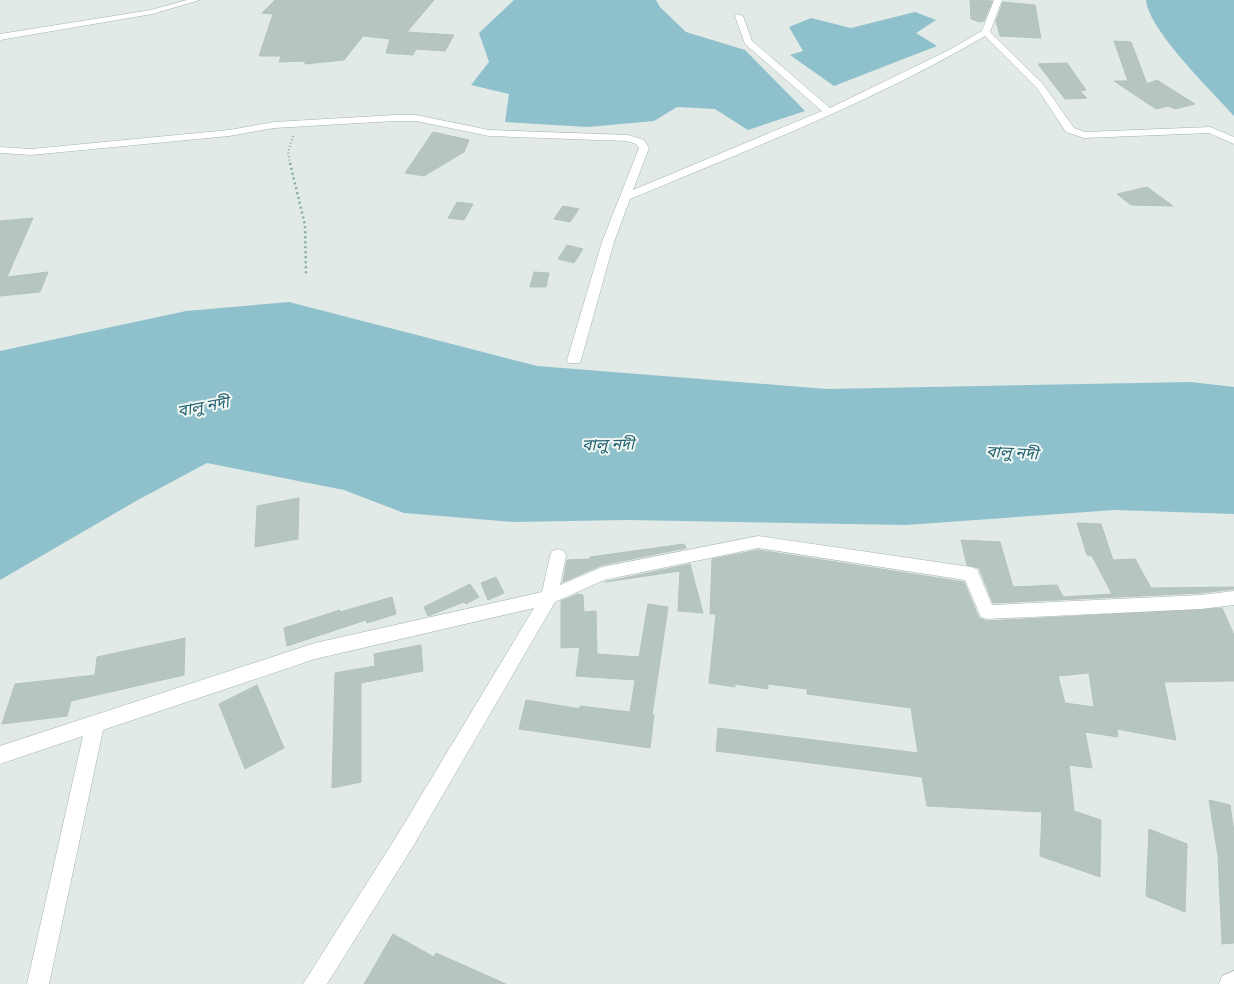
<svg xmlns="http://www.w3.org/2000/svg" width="1234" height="984" font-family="Roboto,'Noto Sans Bengali',sans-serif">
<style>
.water{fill:#8ec1cb}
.building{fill:#b7c5bf;stroke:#b4c3bd;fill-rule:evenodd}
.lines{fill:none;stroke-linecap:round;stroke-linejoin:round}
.minor-casing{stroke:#a4b2ad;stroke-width:1}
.path-far1{stroke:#85ab9f;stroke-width:2;stroke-dasharray:1 2.5;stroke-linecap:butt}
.path{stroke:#85ab9f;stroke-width:2.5;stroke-dasharray:2 3;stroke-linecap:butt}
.minor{fill:#fff;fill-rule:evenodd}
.labels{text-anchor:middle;stroke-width:4;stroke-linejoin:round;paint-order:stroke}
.water-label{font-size:16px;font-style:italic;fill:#236270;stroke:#f1f7f4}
</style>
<rect width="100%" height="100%" fill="#e1eae6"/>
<path class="water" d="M514,0h142l4,7 26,25 59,18 60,61 -57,19 -33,-21 -38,-2 -23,14 -66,6 -83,-5 4,-28 -38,-9 18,-23 -10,-29z
M1146,0h88v116c-22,-25 -85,-85 -88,-116z
M915,12l21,8 -20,13 21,13 -103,40 -44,-31 13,-4 -14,-24 22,-9 40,10z
M289,302l248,64 290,23 364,-7 43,5v127l-119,-4 -209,15 -279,-5 -114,2 -109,-9 -60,-23 -137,-27 -71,38 -136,79v-229l186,-40z"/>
<path class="building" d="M275,0h159l-27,32 47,3 -9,16 -29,-2 -3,6 -27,-2 4,-14 -27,-3 -19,24 -39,4v-3l-26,1 2,-6h-22l14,-42 -11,-1z
M970,0l22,1 -8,20 -4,1 -9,-3z
M1003,2l32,3 6,33 -41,-2 -4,-15z
M1114,41l17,1 16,42 10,-4 38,24 -20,5 -7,-3 -12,3 -42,-28h14z
M1067,63l19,27 -6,1 7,7 -22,1 -27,-35z
M433,132l36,8 -5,12 -40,24 -19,-3z
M1147,187l26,19 -42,-1 -14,-11z
M457,202l16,2 -9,16 -16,-2z
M563,206l16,3 -9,13 -16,-3z
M33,218l-26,59 41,-5 -8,20 -40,4v-75z
M567,245l16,4 -9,14 -16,-4z
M534,272l15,1 -3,14h-16z
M299,498l-1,41 -43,8 2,-41z
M1077,523l24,1 12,36 22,-1 16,29 83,-1v2l-33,4 -208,10 -14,-35 -12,-3 -6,-25 39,2 13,45 44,-2 6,12 49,-3 -20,-38 -5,-1z
M684,544l2,4 -84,17 -39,17 4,-22 23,-1v-2z
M758,550l206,32 15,36 8,3 235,-13 12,27v46l-70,1 12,58 -59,-11 1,8 -33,-5 7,36 -23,-3 5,46 27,9 -1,57 -60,-21 2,-44 -115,-6 -5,-29 -206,-26 2,-23 200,25 -7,-45 -104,-14v-5l-39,-5v5l-33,-5v3l-26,-4 7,-69h-6l2,-55zM1089,673l5,34 -29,-4 -7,-27z
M690,564l13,49 -25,-2 2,-40 -75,11z
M496,577l8,16 -16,7 -7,-17z
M470,584l9,13 -13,7 -2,-2 -36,14 -4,-9z
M578,594l5,1 1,17 12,-1 1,43 42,3 9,-53 20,3 -16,108h2l-4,33 -131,-19 7,-29 54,9v-3l50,6 5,-32 -59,-4 4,-29 -19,1v-47z
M392,597l4,17 -29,9 -1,-3 -79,26 -3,-18 56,-18v2z
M185,638l-1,37 -113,26 -4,15 -65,8 13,-40 80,-9 2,-18z
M421,645l2,26 -62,12v99l-29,6 3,-115 40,-7 -1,-12z
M257,685l27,63 -39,21 -26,-65z
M1209,800l21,5 4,27v111l-12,1 -4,-88z
M1149,829l38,15 -2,68 -39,-16z
M393,934l41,23 2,-4 70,31h-142z"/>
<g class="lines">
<g class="minor-casing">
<path id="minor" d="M187,0h13l-48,14 -152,26v-6l151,-24z
M994,0h8l-12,32 53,52 31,44 11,4 125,-5 24,10v7l-25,-11 -125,5 -18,-6 -29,-44 -52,-52c-112,66 -235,113 -355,163l-16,43 -33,118 -2,3h-10l-2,-3 35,-118 37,-94 -3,-4 -9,-3 -138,-5 -73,-15h-21l-121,7 -45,8 -198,19 -31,-2v-6l31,2 198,-19 45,-8 121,-7h21l73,15 139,5 16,5 5,8 -16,42 189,-79 -77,-67 -10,-28 1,-2 7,2 9,25 78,67 119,-58 33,-19z
M758,536l213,31 6,2 15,36 209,-10 33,-4v14l-33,4 -214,10 -6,-2 -16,-37 -207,-32 -154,32 -49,22 -143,246 -85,136h-24l95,-150 136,-226 -219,51 -212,71 -54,254h-22l56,-248 -83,28v-18l315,-103 227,-51 8,-36 2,-5 6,-2 6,2 2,5 -6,29 42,-18z
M1234,971v13h-15l3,-8z"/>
</g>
<path class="path-far1" d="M290,164l-2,-12 5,-16"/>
<path class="path" d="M290,163l15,62 1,50"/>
<use href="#minor" class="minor"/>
</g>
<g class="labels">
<g class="water-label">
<text transform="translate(203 406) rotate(-11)" y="6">বালু নদী</text>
<text transform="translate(608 444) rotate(-1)" y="6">বালু নদী</text>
<text transform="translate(1012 452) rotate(3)" y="6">বালু নদী</text>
</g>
</g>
</svg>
